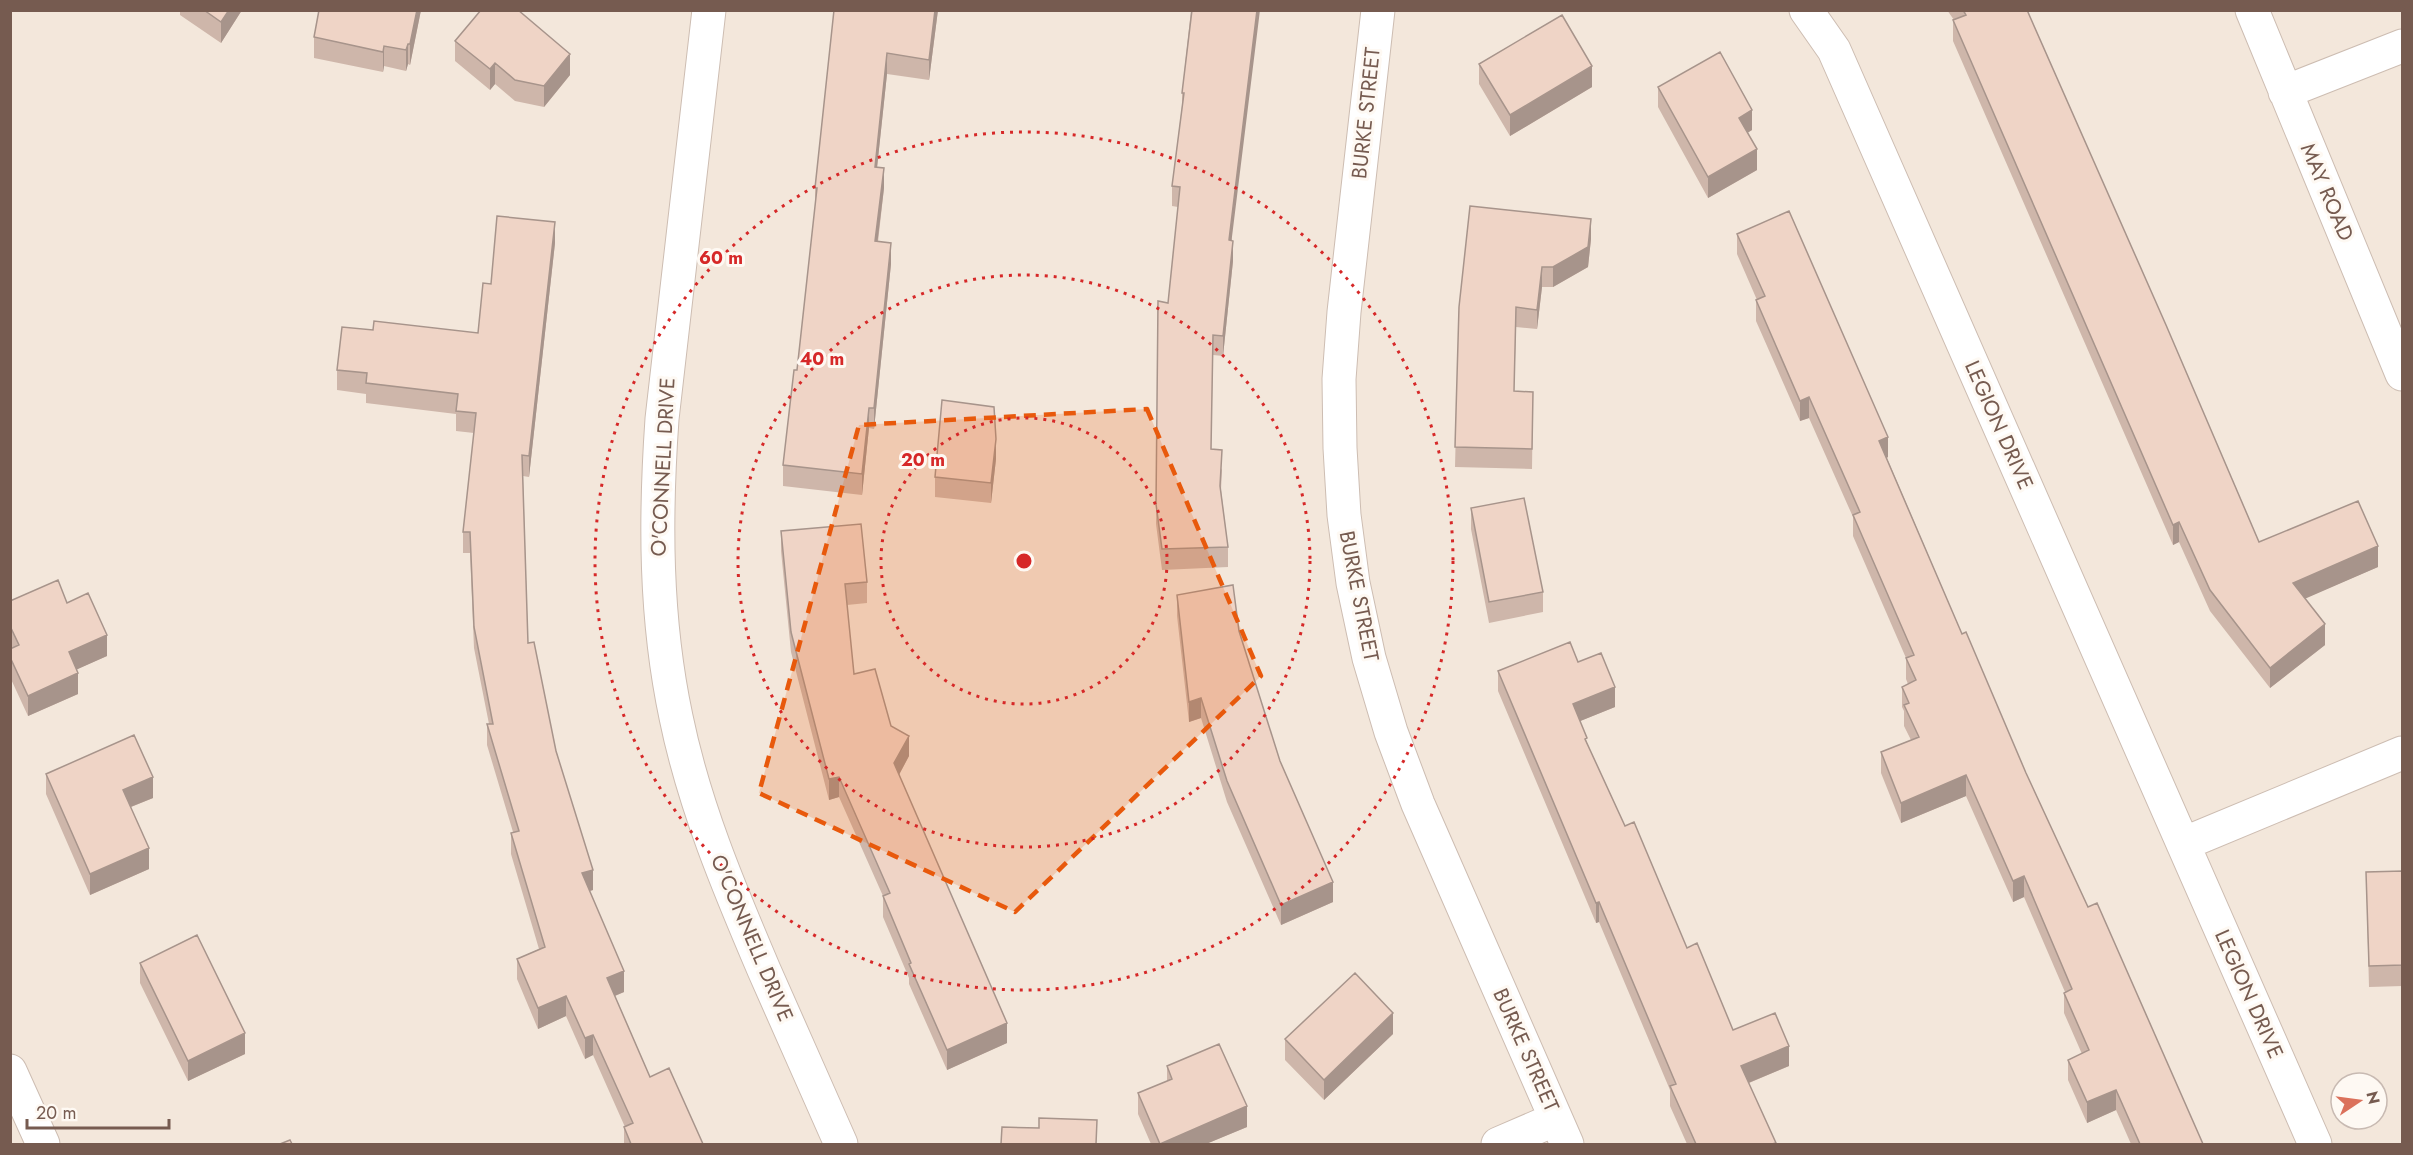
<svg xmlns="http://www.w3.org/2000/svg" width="2413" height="1155" font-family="Jost,sans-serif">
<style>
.residential{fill:#f3e7db;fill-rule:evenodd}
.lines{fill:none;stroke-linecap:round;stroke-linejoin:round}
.street-casing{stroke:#cdbdb2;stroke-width:35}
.street{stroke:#fff;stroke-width:33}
.wall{fill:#ceb6aa}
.shaded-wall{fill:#a7948b}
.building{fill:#efd4c6;stroke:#a7948b;stroke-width:1.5}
.marked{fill:#e8590c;fill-opacity:0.2;stroke:#e8590c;stroke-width:4.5;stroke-dasharray:12 8;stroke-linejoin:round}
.ring{fill:none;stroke:#d62828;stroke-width:3;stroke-dasharray:3 6}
.labels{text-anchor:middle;stroke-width:6;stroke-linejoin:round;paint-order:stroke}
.street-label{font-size:21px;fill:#765b50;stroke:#fef9f3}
.centre{fill:#d62828;stroke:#fef9f3;stroke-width:3}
.ring-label{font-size:18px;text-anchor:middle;font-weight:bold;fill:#d62828;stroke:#fef9f3;stroke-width:6;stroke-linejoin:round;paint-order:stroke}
</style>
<rect width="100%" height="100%" fill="#fbf5ec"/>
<path class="residential" d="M10,11h2392v1133h-2391zM2341,1083h36v36h-36z"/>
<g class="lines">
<g class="street-casing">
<path id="street" d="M709,10l-47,409c-7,100 -7,199 14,298 18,88 53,171 88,253 26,58 51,116 77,174
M1378,10l-34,302 -5,67 1,69 4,67 9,68 16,75 22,74 27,72 149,340
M1806,10l28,40 481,1094
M2252,10l150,364
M2285,92l117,-46
M2183,844l219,-91
M10,1071l33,73
M1498,1144l58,-25"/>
</g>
<use href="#street" class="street"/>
</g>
<path class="wall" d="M180,10h62l-21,33 -41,-28z
M319,10h102l-11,55 -2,-1 -2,7 -22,-5 -1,6 -69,-14v-21z
M834,10h104l-9,70 -42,-6 -10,93 7,21 -6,54 13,22 -17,165 -5,-1 -7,67 -79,-9v-21l14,-95 18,-161v-21z
M1191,10l41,231 1,20 -10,95 -10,-1 -2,94 11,21 -1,20 7,57v20l-66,3 -6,-46 2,-223 10,2 10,-96 -6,-1v-20l10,-80v-13z
M1947,10h80l232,532 119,25 -73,31 20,47 -55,43 -60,-77 -31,-69 -6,3 -220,-504v-21h1z
M455,41l115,34 -26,32 -29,-6 -20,-17 -5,6 -35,-29z
M1479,64l113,23 -82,49 -31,-52z
M1658,87l94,43 -5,3 10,37 -49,28 -50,-91z
M1737,234l151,223 -1,1 75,176 64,139 62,134 115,237h-72l-15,-34 -29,13 -19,-43v-20l14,-6 -18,-41v-20l1,-1 -41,-95 -11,5 -47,-106 -65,27 -20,-50v-21l30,-12 -7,-14v-15l-2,-4v-20l6,-3 -2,-5v-21l-53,-122v-19l-44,-99 -9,3 -44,-100v-21h1l-20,-46z
M1591,239l-3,28 -35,20h-11l-5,42 -21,-2 -2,65h19l-1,77 -77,-2 4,-160z
M555,243l-26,234 -6,-1 5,167 65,247 -3,1 34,101 -9,4 35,81 53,67h-79v-17h1l-32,-72 -8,4 -19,-43 -28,13 -21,-50v-20l22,-10 -28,-95v-21l2,-1 -26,-87v-21h2l-15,-76 -4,-95h-7v-21l11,-99 -18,-2v-17l-90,-11v-9l-29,-4v-20l36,-40 105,3 13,-49z
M996,459l-5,44 -56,-6v-20z
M1471,508l72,84v20l-54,11 -18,-94z
M781,531l86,51v21l-20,2 7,69 37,52 18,30 -10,19 108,268 -60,27 -38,-86v-6l-26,-61v-21l-44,-99 -10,3 -38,-148 -10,-101z
M1177,595l62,36 41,130 53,141 -52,23 -54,-123 -26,-84 -12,4 -12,-106z
M10,601l57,2 40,53 -30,13 1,25 -50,22 -18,-39v-28h1l-1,-2z
M1578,662l37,45 -35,14 7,22 38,83 62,122 46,82 56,36 -40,17 27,61h-89l-17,-38v-16l-71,-168 -3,1 -98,-232v-20z
M46,774l107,24 -22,9 18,62 -59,26 -44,-101z
M2403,871v115l-34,1 -3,-115z
M140,963l105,91 -57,27 -48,-98z
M1393,1034l-69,66 -39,-40v-21z
M2403,1041v23l-1,-2v-20z
M1167,1066l80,61 -41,17h-55l-13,-30v-21l29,-12z"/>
<path class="shaded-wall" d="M229,10h13l-21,33v-21z
M417,10h4l-11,55v-21z
M935,10h3l-9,70v-20z
M1257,10h3l-31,251v-21z
M408,44v20l-2,7v-21z
M384,46v20l-1,6v-20z
M887,53v21l-12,113v-20z
M570,54v21l-26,32v-21z
M495,63v21l-5,6v-21z
M1592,66v21l-82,49v-21z
M1752,110v20l-13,8v-20z
M1757,149v21l-49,28v-21z
M884,168v20l-9,74v-21z
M1591,219v20l-3,28 -35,20v-20z
M555,222v21l-26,234v-21z
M1233,241v20l-10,95v-20z
M891,243v21l-17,165v-21z
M1542,267v20l-5,42v-19z
M1809,397v21l-9,3v-20z
M869,408v20l-7,67v-21z
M1888,437v20l-9,4v-20z
M996,439v20l-5,44v-20z
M2179,522v20l-6,3v-20z
M2378,546v21l-85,37v-21z
M2325,624v21l-55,43v-20z
M107,635v21l-38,17v-21z
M78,673v21l-50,22v-20z
M1615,687v20l-42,17v-20z
M1201,698v20l-12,4v-20z
M909,736v20l-15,28v-21z
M1966,775v21l-65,27v-20z
M153,777v21l-30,12v-20z
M839,777v20l-10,3v-21z
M149,848v21l-59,26v-21z
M593,870v20l-11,3v-20z
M2024,876v21l-11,5v-21z
M1333,882v20l-52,23v-20z
M1599,902v20l-3,1v-20z
M624,971v21l-17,7v-21z
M566,996v20l-28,13v-21z
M1393,1013v21l-69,66v-20z
M1007,1023v20l-60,27v-20z
M245,1033v21l-57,27v-20z
M593,1035v20l-8,4v-21z
M1789,1046v20l-48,20v-20z
M2116,1090v20l-29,13v-21z
M1247,1106v21l-41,17h-46z"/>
<path class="building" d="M204,10h25l-8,12z
M319,10h98l-7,34h-2l-2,6 -22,-4 -1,6 -69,-15z
M481,10h37l52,44 -26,32 -29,-6 -20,-17 -5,6 -35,-28z
M834,10h101l-6,50 -42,-7 -12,114 9,1 -9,73 16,2 -17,165h-5l-7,66 -79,-9 11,-95h3l20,-182h-2z
M1192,10h65l-28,230 4,1 -10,95 -10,-1 -2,114 11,1 -2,36 8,61 -66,2 -6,-45 2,-203 10,2 12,-116 -8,-1 12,-93h-2z
M1963,10h64l139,315 93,217 99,-41 20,45 -85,37 32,41 -55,44 -60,-78 -31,-68 -6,3 -220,-505 13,-5z
M1562,15l30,51 -82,49 -31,-51z
M1720,52l32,58 -13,8 18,31 -49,28 -50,-90z
M1470,206l121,13 -3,28 -35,20h-11l-5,43 -21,-3 -2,84 19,1 -1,57 -77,-2 4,-140z
M1789,211l99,226 -9,4 83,193 4,-2 60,141 62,134 9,-4 106,241h-63l-24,-54 -29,12 -19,-42 21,-10 -25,-57 8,-4 -48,-113 -11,5 -47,-106 -65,28 -20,-51 38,-15 -15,-32 5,-2 -7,-16 14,-7 -10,-22 8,-3 -61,-140 7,-3 -51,-115 -9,4 -44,-101 9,-4 -28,-62z
M497,216l58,6 -26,234 -7,-1 6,188 6,-1 22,109 37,119 -11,3 42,98 -17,7 43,99 19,-9 34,76h-72l-7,-17 9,-4 -40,-88 -8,3 -19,-42 -28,12 -21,-49 28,-12 -34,-114 8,-2 -32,-107h6l-19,-97 -4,-95h-7l13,-119 -20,-2 2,-17 -92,-11 1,-10 -30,-3 5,-43 31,3 1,-9 104,12 5,-50 8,1z
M942,400l52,7 2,32 -5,44 -56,-6z
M1524,498l19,94 -54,10 -18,-94z
M861,524l6,58 -22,2 9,90 21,-5 16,57 18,10 -15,27 113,260 -60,27 -38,-86 2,-1 -28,-67 7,-3 -51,-116 -10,2 -38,-147 -10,-101z
M58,580l9,23 21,-10 19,42 -38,17 9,21 -50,23 -18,-39v-8l9,-4 -9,-19v-25z
M1233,585l6,46 41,130 53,121 -52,23 -54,-124 -26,-83 -12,4 -12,-107z
M1570,642l8,20 23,-9 14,34 -42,17 14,34 -2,1 40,87 9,-4 53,126 10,-5 36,87 42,-17 14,33 -48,20 35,77 -4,1h-76l-26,-58 6,-2 -77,-182 -3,1 -98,-232z
M134,735l19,42 -30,13 26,58 -59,26 -44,-100z
M2403,871v94l-34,1 -3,-94z
M197,935l48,98 -57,28 -48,-98z
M1355,973l38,40 -69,67 -39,-41z
M1219,1044l28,62 -87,38 -22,-51 34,-14 -5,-13z
M1039,1118l58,2 -1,24h-95l1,-17 37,1z
M290,1140l2,4h-12z"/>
<path class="marked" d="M1147,409l114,267 -246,236 -256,-119 100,-368z"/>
<g class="ring">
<circle cx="1024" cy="561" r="143"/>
<circle cx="1024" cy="561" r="286"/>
<circle cx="1024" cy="561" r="429"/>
</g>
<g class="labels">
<g class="street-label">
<text transform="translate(1366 113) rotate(-84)" y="7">BURKE STREET</text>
<text transform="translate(2327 192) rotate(67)" y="7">MAY ROAD</text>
<text transform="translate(1999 425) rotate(66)" y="7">LEGION DRIVE</text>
<text transform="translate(663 467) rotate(-87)" y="7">O'CONNELL DRIVE</text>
<text transform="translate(1359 596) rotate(79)" y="7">BURKE STREET</text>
<text transform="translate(752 938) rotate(67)" y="7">O'CONNELL DRIVE</text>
<text transform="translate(2249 994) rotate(66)" y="7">LEGION DRIVE</text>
<text transform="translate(1526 1050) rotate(66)" y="7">BURKE STREET</text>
</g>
</g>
<circle cx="1024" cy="561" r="9" class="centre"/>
<g class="ring-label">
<text x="721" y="264">60 m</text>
<text x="822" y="365">40 m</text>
<text x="923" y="466">20 m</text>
</g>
<rect width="2413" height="1155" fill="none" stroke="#765b50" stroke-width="24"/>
<g transform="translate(2359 1101) rotate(77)"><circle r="28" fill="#fef9f3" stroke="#c8bab2" stroke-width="1.5"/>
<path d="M0-4.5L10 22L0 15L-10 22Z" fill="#db715b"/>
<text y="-9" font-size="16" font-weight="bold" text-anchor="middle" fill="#765b50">N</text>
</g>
<path d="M27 1119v9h142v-9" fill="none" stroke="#765b50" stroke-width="3"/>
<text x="36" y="1119" font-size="18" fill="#765b50" stroke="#fef9f3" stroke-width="4.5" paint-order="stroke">20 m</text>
</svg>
